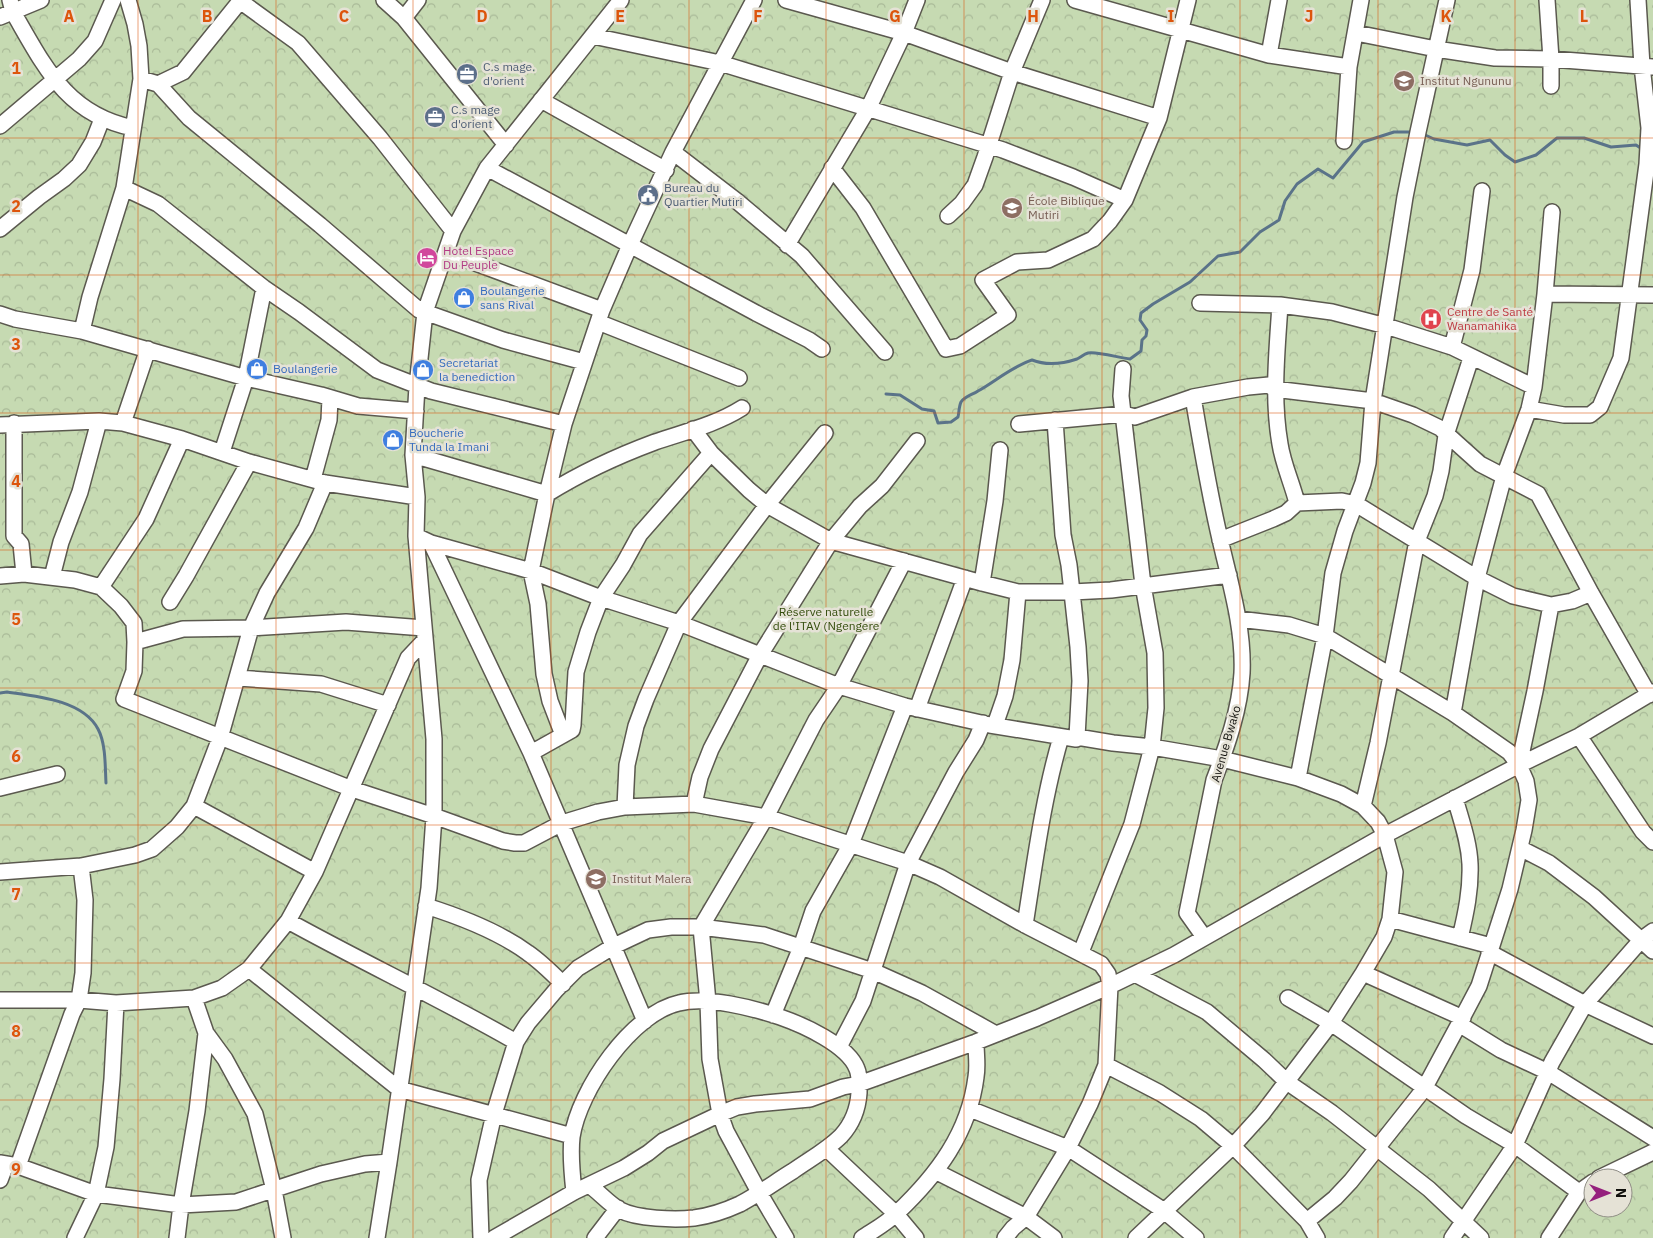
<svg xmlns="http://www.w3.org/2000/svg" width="1653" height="1238" font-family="'IBM Plex Sans',sans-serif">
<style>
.park{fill:url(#park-crowns);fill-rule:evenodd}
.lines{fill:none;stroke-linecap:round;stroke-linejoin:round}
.stream{stroke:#5a7389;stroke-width:3}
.minor-casing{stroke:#5b594f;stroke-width:18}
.minor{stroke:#fff;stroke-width:15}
.grid{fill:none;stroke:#dd550c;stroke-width:1;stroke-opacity:0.55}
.labels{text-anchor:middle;stroke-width:5;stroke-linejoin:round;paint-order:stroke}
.service-label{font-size:12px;fill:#4e5e75;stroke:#e5e2d6;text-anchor:start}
.education-label{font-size:12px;fill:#785e54;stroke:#e5e2d6;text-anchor:start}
.hotel-label{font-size:12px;fill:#b23c85;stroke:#e5e2d6;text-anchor:start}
.shop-label{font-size:12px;fill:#366cbe;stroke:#e5e2d6;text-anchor:start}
.health-label{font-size:12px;fill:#be3a42;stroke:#e5e2d6;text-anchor:start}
.park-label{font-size:12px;fill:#354e0e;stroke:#e5e2d6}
.street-label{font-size:12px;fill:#11100c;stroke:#e5e2d6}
.grid-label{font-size:16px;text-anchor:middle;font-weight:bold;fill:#dd550c;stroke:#e5e2d6;stroke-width:5;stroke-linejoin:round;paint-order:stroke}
</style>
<defs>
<pattern id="park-crowns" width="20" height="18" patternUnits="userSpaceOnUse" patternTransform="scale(1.25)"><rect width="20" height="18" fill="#c6dab2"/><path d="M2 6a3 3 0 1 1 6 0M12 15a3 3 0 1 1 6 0" fill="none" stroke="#a9ba98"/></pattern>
</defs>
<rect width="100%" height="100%" fill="#e5e2d6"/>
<path class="park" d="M0,0h1653v1238h-1653zM1593,1178h30v30h-30z"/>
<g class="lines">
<path class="stream" d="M1423,134l11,5 33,6 23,-5 15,15 10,7 21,-7 21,-17h27l27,9 25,-2 6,4
M886,394l14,1 22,14 12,2 4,12 13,-1 7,-5c1,-4 1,-11 3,-15 4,-6 11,-7 17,-11 18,-10 33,-24 54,-31 15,6 30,4 45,-1 4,-2 7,-5 11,-6 8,-2 32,5 42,6l11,-8 1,-11 4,-4 1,-6 -7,-10 1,-7 12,-9 37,-22 28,-26 22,-4 20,-20 19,-12 6,-19 12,-17 21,-15 15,9 30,-36 31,-10h16
M0,693l7,-1c29,4 76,8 91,37 8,15 7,37 8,54"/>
<g class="minor-casing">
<path id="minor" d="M10,0l3,12c32,55 53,102 120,116
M384,0l20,18 102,127
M786,0l118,33 108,39 147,46
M1075,0l194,55 80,12
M1547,0l4,59v27
M240,1l58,42 82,95 73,93
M0,17l41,-17
M404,18l14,-18
M1356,33l80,16 59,9 56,1 102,8
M593,36l127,27 283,87 70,27 52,23
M1269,55l10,-55
M141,79l17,5 31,34 131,107 99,85 84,30 81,22
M158,84l25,-12 58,-72
M541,100l125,70
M0,126l79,-67 16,-18 18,-41
M1344,141l5,-74 12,-67
M673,152l65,50 64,54 83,96
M487,168l269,145 53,27 13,9
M832,168l31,40 83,141 14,-3 48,-31 -25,-35 34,-18 31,-2 45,-21 17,-18 15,-21 34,-82 29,-118
M124,188l34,16 106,84 35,24 78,58 54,21 133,33
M948,216l14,-13 13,-18 10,-28 27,-85 30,-72
M0,229l39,-32 25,-18 15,-14 14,-23 9,-23
M787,245l81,-136 36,-76 13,-33
M446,252l156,58
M1545,294l108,1
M1200,303l80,2 52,7 54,14 66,21 82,40
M1280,305c-3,46 -8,93 0,139 3,20 12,39 17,59
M0,314l15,5 67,12 164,47 75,17 37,11 58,5
M598,322l141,56
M82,331l8,-34 34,-109 17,-109 -2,-33 -4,-22 -7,-24
M1452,347l20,-77 10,-79
M1193,397c8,47 16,95 27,142 10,44 24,89 22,134 -2,36 -15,73 -28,107l-27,133 17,24
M1529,409l35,6h26l10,-8 21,-49 26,-194 2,-36 -7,-62 -4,-66
M1055,420l8,115 6,30 9,82 2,34 -3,56
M14,423v113l7,8 3,30
M123,423l25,-74
M1019,424l105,-10 11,3 58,-20 55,-10 21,-2 5,4 99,12 40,14 27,13 40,36 58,30 53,99 58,102
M0,425l99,-4 24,2 59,16 67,23 76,21 92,14
M693,429l18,24 38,37 18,15 64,36 151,42 36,9h54l39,-2 118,-15
M222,452l24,-74 18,-90
M413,455l134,39c32,-20 73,-39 108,-52 29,-10 60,-17 87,-34
M313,479l16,-59 1,-22
M416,536l15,7 100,28 70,27 78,25 160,63 66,20 85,19 86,14 1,-2 36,6 39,4 70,12 76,19 43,16 22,12 15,16 7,13 10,37 -5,47 -6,18 -21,36 -32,50 -69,91 -29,32 -97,92
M1220,540l53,-21 13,-6 11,-10 45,-2 14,3 121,74 36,18 38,9 21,-4 19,-8
M431,543l100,210 114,268
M0,576l24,-2 51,6 26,7 20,19 13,17 1,19 -1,29 -10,28 228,90 82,27 69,25 12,2h9l38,-20 36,-11 27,-5 69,-3 72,13 142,46 32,14 85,48 76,39 7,10 2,12 -4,79 -16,39 -22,44 -42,69 -13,11 -8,10
M52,577l9,-35 19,-50 19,-71
M982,583l13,-82 5,-51
M101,587l45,-68 36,-80
M170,602l16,-26 63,-114
M1238,619l51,6 36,11 128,77 56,39 10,13 7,16 3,19 -5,30 -14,59 -31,97 -20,38 -35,65 -73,92 -16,17 -28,23
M135,642l48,-13 68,-1 95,-6 78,6
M238,678l83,6 67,21
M917,709l48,-131
M1453,713l24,-135 27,-102 25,-67 5,-22 11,-93 7,-82
M995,725l10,-29 7,-36 6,-68
M563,735l-13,-34 -6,-27 -6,-70 -7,-33 16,-77 17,-70 38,-114 28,-65 43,-93 81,-152
M1579,736l64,96 10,10
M531,753l41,-23 1,-5 3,-53 12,-40 13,-34 22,-33 17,-31 71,-81
M1519,765l16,-74 16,-86
M1298,778l27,-142 8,-63 12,-42 18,-48 5,-20 5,-62 32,-204 13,-65 29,-132
M0,788l57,-14
M1455,798c6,22 14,43 15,66 1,25 -4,49 -10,74
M694,804l6,-27 11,-28 49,-94 71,-114 29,-35 22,-20 35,-45
M194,806l121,66
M1363,806l15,-63 39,-202 18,-45 6,-25 5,-36 25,-77
M625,807l2,-42 9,-39 10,-27 33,-76 88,-118 58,-72
M1520,848l29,15 45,34 59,54
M0,872l81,-6 54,-11 17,-6 25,-22 17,-21 26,-68 31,-110 16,-35 39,-65 19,-45
M426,906c35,11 72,25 102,47 13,9 24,20 35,31
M1390,919l101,27
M288,921c76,42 153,78 228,121
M1025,925c10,-63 18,-127 36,-188
M1081,952l51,-128 20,-77 4,-39 -1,-55 -12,-68 -22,-189 2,-27
M1489,952l96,52 68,32
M249,969l150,120 173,47
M1363,973l100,45
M1135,974l72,38 57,48 23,22 45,31 97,76 52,49
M194,998l12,35 19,26 30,55 19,76 9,48
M1288,998l43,25 135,93 49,29 64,47
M0,1000h79l37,3 78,-5 28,-10 27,-19 39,-48 27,-49 93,-214 17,-18
M773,1015l28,-68 12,-36 38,-67 54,-138
M1459,1024l42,26 47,22 105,66
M839,1047l24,-46 45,-138 48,-91 20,-32 7,-17
M1106,1065l54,28 41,26 32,27 74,75 10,17
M970,1109l98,39 95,62 33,28
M827,1149l69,65 20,24
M0,1163l18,3 78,28 85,11 55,-3 85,-28 44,-10 24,-2
M18,1166l54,-152 7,-14 4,-27 2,-73 -4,-34
M937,1172l89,45 28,21
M1599,1178l54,-26
M0,1180l6,-16
M574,1192c-2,-18 -4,-37 -2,-55 7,-47 60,-124 107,-134 28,-7 74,5 101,14 23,8 68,28 77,52 3,7 2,16 2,24 -1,15 -7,31 -18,43 -14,14 -31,23 -48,35 -18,11 -34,23 -53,33 -13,6 -31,12 -46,14 -19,2 -57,1 -74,-8 -11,-6 -21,-18 -31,-25
M75,1238l21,-44 10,-47 6,-68 4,-76
M177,1238l4,-33 16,-94 9,-78
M377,1238l12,-76 40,-274 5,-72v-77l-18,-203 1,-39 -4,-42 4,-69 8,-74 28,-81 34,-63 134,-168
M481,1238l-2,-58 15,-66 22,-72 12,-19 28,-33 22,-22 36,-22 34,-16 23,-3h30l63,8 109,36 49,22 74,41
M494,1238l80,-46 50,-24 24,-15 15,-12 57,-27 17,-7 18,-3 55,-5 33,-12 16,-3 117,-42 61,-24 73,-32 64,-31 211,-120 134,-70 60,-29 74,-44
M595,1238l23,-30
M786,1238l-26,-44 -34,-63 -6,-17 -10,-55 -2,-57 -7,-75 65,-110 50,-97 23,-34 65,-125
M862,1238c12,-8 25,-15 35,-25 40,-38 72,-80 79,-136 2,-11 0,-23 0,-35
M1452,1238l63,-93 37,-83 33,-58 57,-65 11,-8
M1549,1238l30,-46 14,-10"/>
</g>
<use href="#minor" class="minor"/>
</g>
<path class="grid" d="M138,0v1238M276,0v1238M413,0v1238M551,0v1238M689,0v1238M826,0v1238M964,0v1238M1102,0v1238M1240,0v1238M1378,0v1238M1515,0v1238M0,138h1653M0,275h1653M0,413h1653M0,550h1653M0,688h1653M0,825h1653M0,963h1653M0,1100h1653"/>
<defs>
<g id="office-disc" transform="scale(1.125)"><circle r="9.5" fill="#5c6f8a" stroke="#e5e2d6"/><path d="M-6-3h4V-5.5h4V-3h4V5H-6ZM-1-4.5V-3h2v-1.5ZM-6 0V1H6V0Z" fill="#fff"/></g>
<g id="school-disc" transform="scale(1.125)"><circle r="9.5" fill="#8d6e63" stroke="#e5e2d6"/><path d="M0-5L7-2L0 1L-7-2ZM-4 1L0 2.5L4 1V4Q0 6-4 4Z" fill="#fff"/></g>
<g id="civic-disc" transform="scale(1.125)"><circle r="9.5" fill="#5c6f8a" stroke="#e5e2d6"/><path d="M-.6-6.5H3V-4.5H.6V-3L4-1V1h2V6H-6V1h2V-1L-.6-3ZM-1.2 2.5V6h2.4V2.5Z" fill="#fff"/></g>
<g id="hotel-disc" transform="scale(1.125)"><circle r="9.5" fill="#d1479c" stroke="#e5e2d6"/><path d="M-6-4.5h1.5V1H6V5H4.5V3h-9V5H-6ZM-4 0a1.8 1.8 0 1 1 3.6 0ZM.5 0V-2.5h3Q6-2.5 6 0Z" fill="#fff"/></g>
<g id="shop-disc" transform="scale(1.125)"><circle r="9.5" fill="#3f7fe0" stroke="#e5e2d6"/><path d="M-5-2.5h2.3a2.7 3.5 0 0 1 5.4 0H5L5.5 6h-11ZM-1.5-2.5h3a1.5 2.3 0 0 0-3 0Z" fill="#fff"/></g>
<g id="hospital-disc" transform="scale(1.125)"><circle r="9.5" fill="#e0444e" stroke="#e5e2d6"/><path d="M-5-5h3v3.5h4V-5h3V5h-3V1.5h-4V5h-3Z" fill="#fff"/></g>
</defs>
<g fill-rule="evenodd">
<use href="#office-disc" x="467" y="74"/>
<use href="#school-disc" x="1404" y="81"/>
<use href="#office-disc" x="435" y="117"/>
<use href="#civic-disc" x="648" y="195"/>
<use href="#school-disc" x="1012" y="208"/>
<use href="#hotel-disc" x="427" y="258"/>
<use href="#shop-disc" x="464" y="298"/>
<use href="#hospital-disc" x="1431" y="319"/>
<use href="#shop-disc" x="257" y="369"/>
<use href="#shop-disc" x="423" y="370"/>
<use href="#shop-disc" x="393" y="440"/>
<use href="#school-disc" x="596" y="879"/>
</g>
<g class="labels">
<g class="service-label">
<text x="483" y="71">C.s mage.<tspan x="483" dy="14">d'orient</tspan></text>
<text x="451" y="114">C.s mage<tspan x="451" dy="14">d'orient</tspan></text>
<text x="664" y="192">Bureau du<tspan x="664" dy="14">Quartier Mutiri</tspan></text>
</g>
<g class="education-label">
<text x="1420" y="85">Institut Ngununu</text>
<text x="1028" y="205">École Biblique<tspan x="1028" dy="14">Mutiri</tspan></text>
<text x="612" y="883">Institut Malera</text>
</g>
<g class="hotel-label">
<text x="443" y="255">Hotel Espace<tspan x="443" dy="14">Du Peuple</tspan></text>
</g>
<g class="shop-label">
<text x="480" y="295">Boulangerie<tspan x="480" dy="14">sans Rival</tspan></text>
<text x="439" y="367">Secretariat<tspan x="439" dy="14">la benediction</tspan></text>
<text x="273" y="373">Boulangerie</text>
<text x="409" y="437">Boucherie<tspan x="409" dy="14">Tunda la Imani</tspan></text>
</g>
<g class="health-label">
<text x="1447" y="316">Centre de Santé<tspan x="1447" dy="14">Wanamahika</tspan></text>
</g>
<g class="park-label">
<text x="826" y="616">Réserve naturelle<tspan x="826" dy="14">de l'ITAV (Ngengere</tspan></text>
</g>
<g class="street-label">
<text transform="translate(1226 744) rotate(-74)" y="4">Avenue Bwako</text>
</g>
</g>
<g class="grid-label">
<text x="69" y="22">A</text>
<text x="207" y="22">B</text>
<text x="344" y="22">C</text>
<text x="482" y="22">D</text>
<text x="620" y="22">E</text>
<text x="758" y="22">F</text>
<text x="895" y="22">G</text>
<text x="1033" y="22">H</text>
<text x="1171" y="22">I</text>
<text x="1309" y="22">J</text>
<text x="1446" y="22">K</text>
<text x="1584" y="22">L</text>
<text x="16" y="74">1</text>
<text x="16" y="212">2</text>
<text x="16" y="350">3</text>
<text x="16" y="487">4</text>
<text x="16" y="625">5</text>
<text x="16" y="762">6</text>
<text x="16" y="900">7</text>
<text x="16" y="1037">8</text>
<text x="16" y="1175">9</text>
</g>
<g transform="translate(1608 1193) rotate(90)"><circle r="24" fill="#e5e2d6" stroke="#908e85"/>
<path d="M0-4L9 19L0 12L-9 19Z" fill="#95207d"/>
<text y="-8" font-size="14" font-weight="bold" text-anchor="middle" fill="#11100c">N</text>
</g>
</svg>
